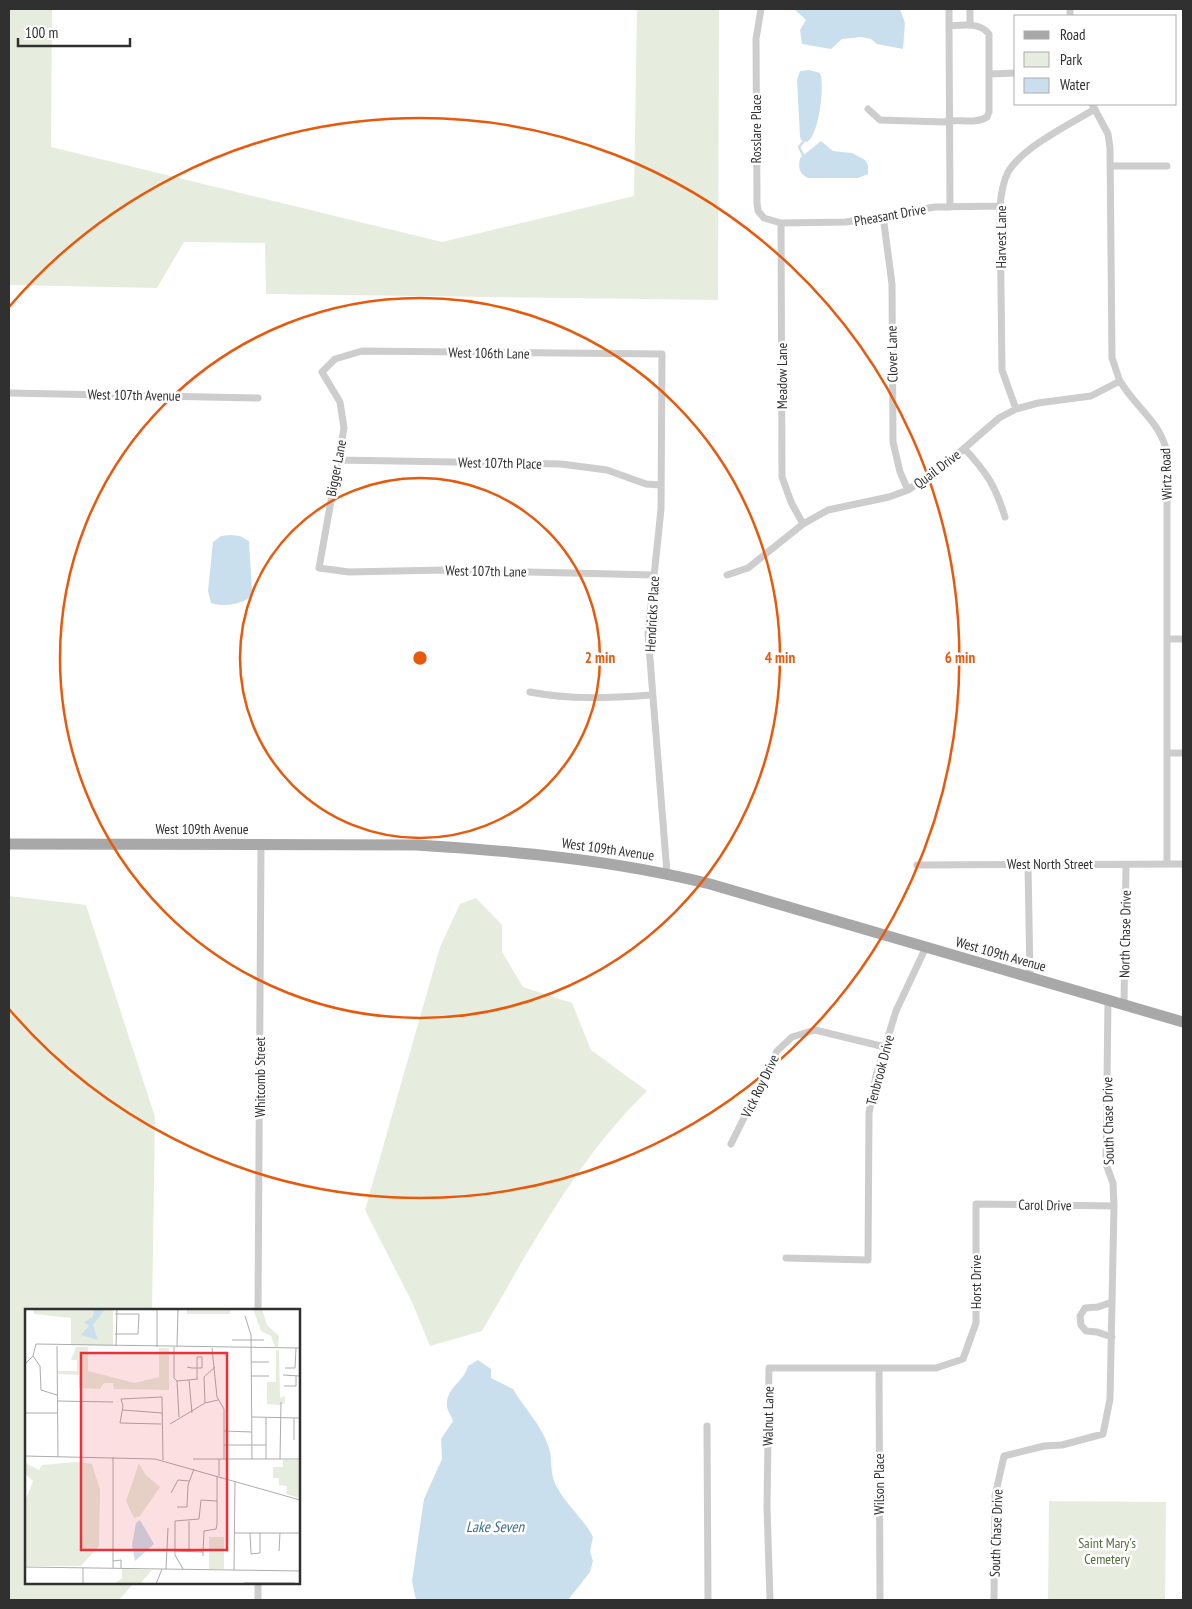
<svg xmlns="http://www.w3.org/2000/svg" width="1192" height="1609" font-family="'PT Sans Narrow',sans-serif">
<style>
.green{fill:#e6edde}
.water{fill:#cadfed}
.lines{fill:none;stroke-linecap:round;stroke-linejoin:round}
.stream{stroke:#cadfed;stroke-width:2.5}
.street{stroke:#cdcdcd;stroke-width:7}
.primary{stroke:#a8a8a8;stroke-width:11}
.ring{fill:none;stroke:#e8590c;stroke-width:2.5}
.labels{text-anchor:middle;stroke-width:5;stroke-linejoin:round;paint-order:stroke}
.street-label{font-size:14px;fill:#303030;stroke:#fff}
.park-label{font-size:14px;fill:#526e3c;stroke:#fff}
.water-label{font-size:15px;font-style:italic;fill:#3b7095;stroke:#fff}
.inset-road{fill:none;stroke:#acacac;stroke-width:1}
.view{fill:#ea3038;fill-opacity:0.15;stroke:#ea3038;stroke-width:2.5}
.inset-edge{fill:none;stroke:#303030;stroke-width:2.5}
.centre{fill:#e8590c;stroke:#fff;stroke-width:2.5}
.ring-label{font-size:15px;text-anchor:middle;font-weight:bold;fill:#e8590c;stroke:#fff;stroke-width:5;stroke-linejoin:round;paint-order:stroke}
</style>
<rect width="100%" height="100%" fill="#fff"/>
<path class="green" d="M9,9h43l-1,138 391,95 192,-46 3,-187h82l-1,291 -452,-6 -1,-51 -81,-1 -27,46 -148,-3z
M9,896l77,9 69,212 -3,193h-126v273h108l-15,17h-110z
M476,898l26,27v27l21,35 49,16 19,47 56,41c-70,68 -116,156 -165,240l-52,15 -18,-44 -47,-92 75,-263 20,-43z
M1049,1501l117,1 -1,98h-117z"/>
<path class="water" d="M794,9h106l5,14 -2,26 -26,-5 -6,-5 -10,-2 -19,2 -11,10 -29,-5 -2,-14 6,-10z
M809,70l11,3c5,12 -1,63 -13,69l-6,-2 -1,-4 -3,-56 3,-9z
M821,141l12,10 19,2 13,7 3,5v9l-10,4h-50c-9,-5 -10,-10 -8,-20z
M231,535l9,1 9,5 3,50 -2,7c-13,7 -25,9 -39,5l-3,-12 5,-49 8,-6z
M478,1360l13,9v9l22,11c11,19 27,34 35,56 6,16 0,27 10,44 10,18 26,30 35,48l-3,14 3,10 -3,11 -22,28h-152l-4,-19 12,-82 18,-40 -1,-20 12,-18c-1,-4 -5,-9 -6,-14 -2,-19 17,-25 21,-41z"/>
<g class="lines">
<path class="stream" d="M803,155l-4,-8 5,-6"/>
<path class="street" d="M761,9l-5,30 1,164 1,8 6,7 17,5 65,-1 89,-15 65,-1
M970,9v16
M1070,9v7
M949,26v-17
M990,74l26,-1
M1092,104l16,30 2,14 2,210c3,8 5,16 8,23 15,26 41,41 47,72v411
M868,109l12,11 64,2c13,-4 31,3 43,-5l2,-5v-78c-9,-12 -26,-9 -40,-8l1,181
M1110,166h57
M883,216l9,68 1,158 7,30 8,18
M781,223l1,254 9,25 12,22
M9,393l249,5
M1016,409l-14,-39 -2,-164c1,-11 3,-24 8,-34 15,-25 62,-48 87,-63
M964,448c23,25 31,37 41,69
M338,460l223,4 46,6 39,14 14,1
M654,575l-210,-5 -95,2 -30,-4 25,-140 -4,-26 -18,-30 13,-13 27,-8 300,3 -1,155 -13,125 19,239
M727,575l21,-7 55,-44 25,-14 61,-13 19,-7 37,-25 54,-47 17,-9 22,-6 53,-7 29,-15
M1167,639h16
M530,692c41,8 80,6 121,3
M1167,753h16
M1028,864l2,114
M917,865l266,-1
M1124,1004l2,-139
M731,1144l46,-93 15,-14 23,-7 70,17
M786,1258l82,2 1,-147 7,-37 20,-65 30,-64
M1112,1302l-14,5 -13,1 -5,8 1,9 5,6 11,1 15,5
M258,1310l3,-466
M879,1368l1,232
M707,1426l1,174
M258,1583v17
M770,1600l-3,-93 2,-139h167l27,-9 13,-36v-119l138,2
M994,1600l1,-104 9,-40 40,-10 18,-1 41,-11 7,-35 4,-193 -1,-23 -7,-19 2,-165"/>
<path class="primary" d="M9,844l407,1c98,6 198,15 294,39l473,138"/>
</g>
<g class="ring">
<circle cx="420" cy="658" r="180"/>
<circle cx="420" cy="658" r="360"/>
<path d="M9 307A540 540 0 1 1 9 1009"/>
</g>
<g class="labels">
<g class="street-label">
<text transform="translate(756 129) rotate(-90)" y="5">Rosslare Place</text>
<text transform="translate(890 215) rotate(-10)" y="5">Pheasant Drive</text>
<text transform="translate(1001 237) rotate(-90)" y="5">Harvest Lane</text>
<text transform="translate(489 353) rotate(1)" y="5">West 106th Lane</text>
<text transform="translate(892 354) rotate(-91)" y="5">Clover Lane</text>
<text transform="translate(782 376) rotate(-90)" y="5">Meadow Lane</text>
<text transform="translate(134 395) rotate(1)" y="5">West 107th Avenue</text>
<text transform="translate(500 463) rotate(1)" y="5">West 107th Place</text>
<text transform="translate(336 468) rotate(-79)" y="5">Bigger Lane</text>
<text transform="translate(937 469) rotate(-37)" y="5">Quail Drive</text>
<text transform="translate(1166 474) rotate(-92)" y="5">Wirtz Road</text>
<text transform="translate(486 571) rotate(1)" y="5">West 107th Lane</text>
<text transform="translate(652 614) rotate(-87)" y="5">Hendricks Place</text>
<text x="202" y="834">West 109th Avenue</text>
<text transform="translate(608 849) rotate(8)" y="5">West 109th Avenue</text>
<text x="1050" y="869">West North Street</text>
<text transform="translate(1125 934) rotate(-89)" y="5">North Chase Drive</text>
<text transform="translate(1001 954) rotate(16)" y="5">West 109th Avenue</text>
<text transform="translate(880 1070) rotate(-75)" y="5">Tenbrook Drive</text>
<text transform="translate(260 1077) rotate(-90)" y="5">Whitcomb Street</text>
<text transform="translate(760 1086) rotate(-64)" y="5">Vick Roy Drive</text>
<text transform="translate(1108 1121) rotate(-91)" y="5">South Chase Drive</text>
<text transform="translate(1045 1205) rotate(1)" y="5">Carol Drive</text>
<text transform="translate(976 1282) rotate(-90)" y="5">Horst Drive</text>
<text transform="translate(768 1416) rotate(-89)" y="5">Walnut Lane</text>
<text transform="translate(879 1484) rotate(-90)" y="5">Wilson Place</text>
<text transform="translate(996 1533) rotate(-88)" y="5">South Chase Drive</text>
</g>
<g class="park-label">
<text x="1107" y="1548">Saint Mary's<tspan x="1107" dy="16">Cemetery</tspan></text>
</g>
<g class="water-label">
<text x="495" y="1532">Lake Seven</text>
</g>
</g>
<g transform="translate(25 1309)">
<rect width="275" height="275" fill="#fff"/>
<path d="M8,0h80v37l-42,-1v-27l-37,-4zM162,0h45l-3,5h-42zM228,0h9l5,16 12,11 -1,11h-3l-4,-11 -10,-5zM51,38h12v24l47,12 24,-6v-29h10v42l-55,-1 -1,-6h-9l-4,6 -21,-1v-13l-21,-1v-3h19v-11h-6zM251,41h3l1,48 5,-2v7l-5,2 -13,-1v-22h9zM258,151h17l-1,38 -13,-4 1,-8 -8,-1v-7h-6v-11h10zM51,153l16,2 8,26 -1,56 -18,20h-56v-65l8,-20 -8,-7v-11l14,7 3,-5zM114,154l6,11 15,13 -20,29 -6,2 -8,-17zM184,228h15v32h-15zM97,260l30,1 -12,14h-26l8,-6z" fill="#e6edde"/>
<path d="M80,0l-12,16 5,15 -17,-5 8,-9 -5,-4 9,-5 1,-7zM115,211l14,24 -19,17 -3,-16 4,-22z" fill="#cadfed"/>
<path class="inset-road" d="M220,7l6,19 1,124M90,25h23l1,-20h-24M207,31h32M11,35l264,4M32,37l1,111M91,37l1,-37M132,38v-38M149,38v31l3,3 2,36M152,38l1,-38M187,39l5,49 7,12v50M8,47l7,10 1,24 16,5M226,53h18M0,55l8,-8 3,-12M162,58l5,1h10v-11h-5v22M260,59h10l1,-20M258,66l17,1M226,67h18M164,71l3,33M152,72l21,-2M259,77h12v-10M32,92l56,1M180,94l-1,-26 11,-10M98,101l39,3M0,104h32M227,108l48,1M241,108v42M136,115l-41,-1 3,-17 -2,-7 41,-2 1,63M145,115l35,-21 13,-3M199,122l28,1M269,131v-22M199,136h42M0,147l130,3 145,41M168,150h107M255,150l1,-57M194,167v-17M146,184l7,-13 11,1M152,198h10l1,-22 6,-16M164,212v31M209,224h66M225,224l1,21 9,-1v-20M150,242l28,1v4M254,242l1,-18M178,243l1,-21 12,-2 1,-5v-48M88,252l8,-1v8M0,258l275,4M88,259v-111M141,260l2,-41M158,260l-8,-14v-34l24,-2 2,-19 16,1M209,261l1,-89M219,274h51M58,275v-16M131,275l6,-15"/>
<path class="view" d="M56,44h146v197h-146z"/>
<rect width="275" height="275" class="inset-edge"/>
</g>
<circle cx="420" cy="658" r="8" class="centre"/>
<g class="ring-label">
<text x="600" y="663">2 min</text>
<text x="780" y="663">4 min</text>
<text x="960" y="663">6 min</text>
</g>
<rect width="1192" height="1609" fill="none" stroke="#303030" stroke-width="20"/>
<rect x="1014" y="15" width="162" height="90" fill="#ffffff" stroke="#acacac"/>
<rect x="1024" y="31" width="25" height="8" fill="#a8a8a8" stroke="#acacac"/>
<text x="1060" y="40" font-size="15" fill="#303030">Road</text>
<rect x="1024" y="52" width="25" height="15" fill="#e6edde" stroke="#acacac"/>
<text x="1060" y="65" font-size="15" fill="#303030">Park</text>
<rect x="1024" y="78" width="25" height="15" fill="#cadfed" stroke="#acacac"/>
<text x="1060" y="90" font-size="15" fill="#303030">Water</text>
<path d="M18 38v8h112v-8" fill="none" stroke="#303030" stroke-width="2.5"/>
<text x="25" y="38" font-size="15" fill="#303030" stroke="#ffffff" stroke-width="4" paint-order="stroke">100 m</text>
</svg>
